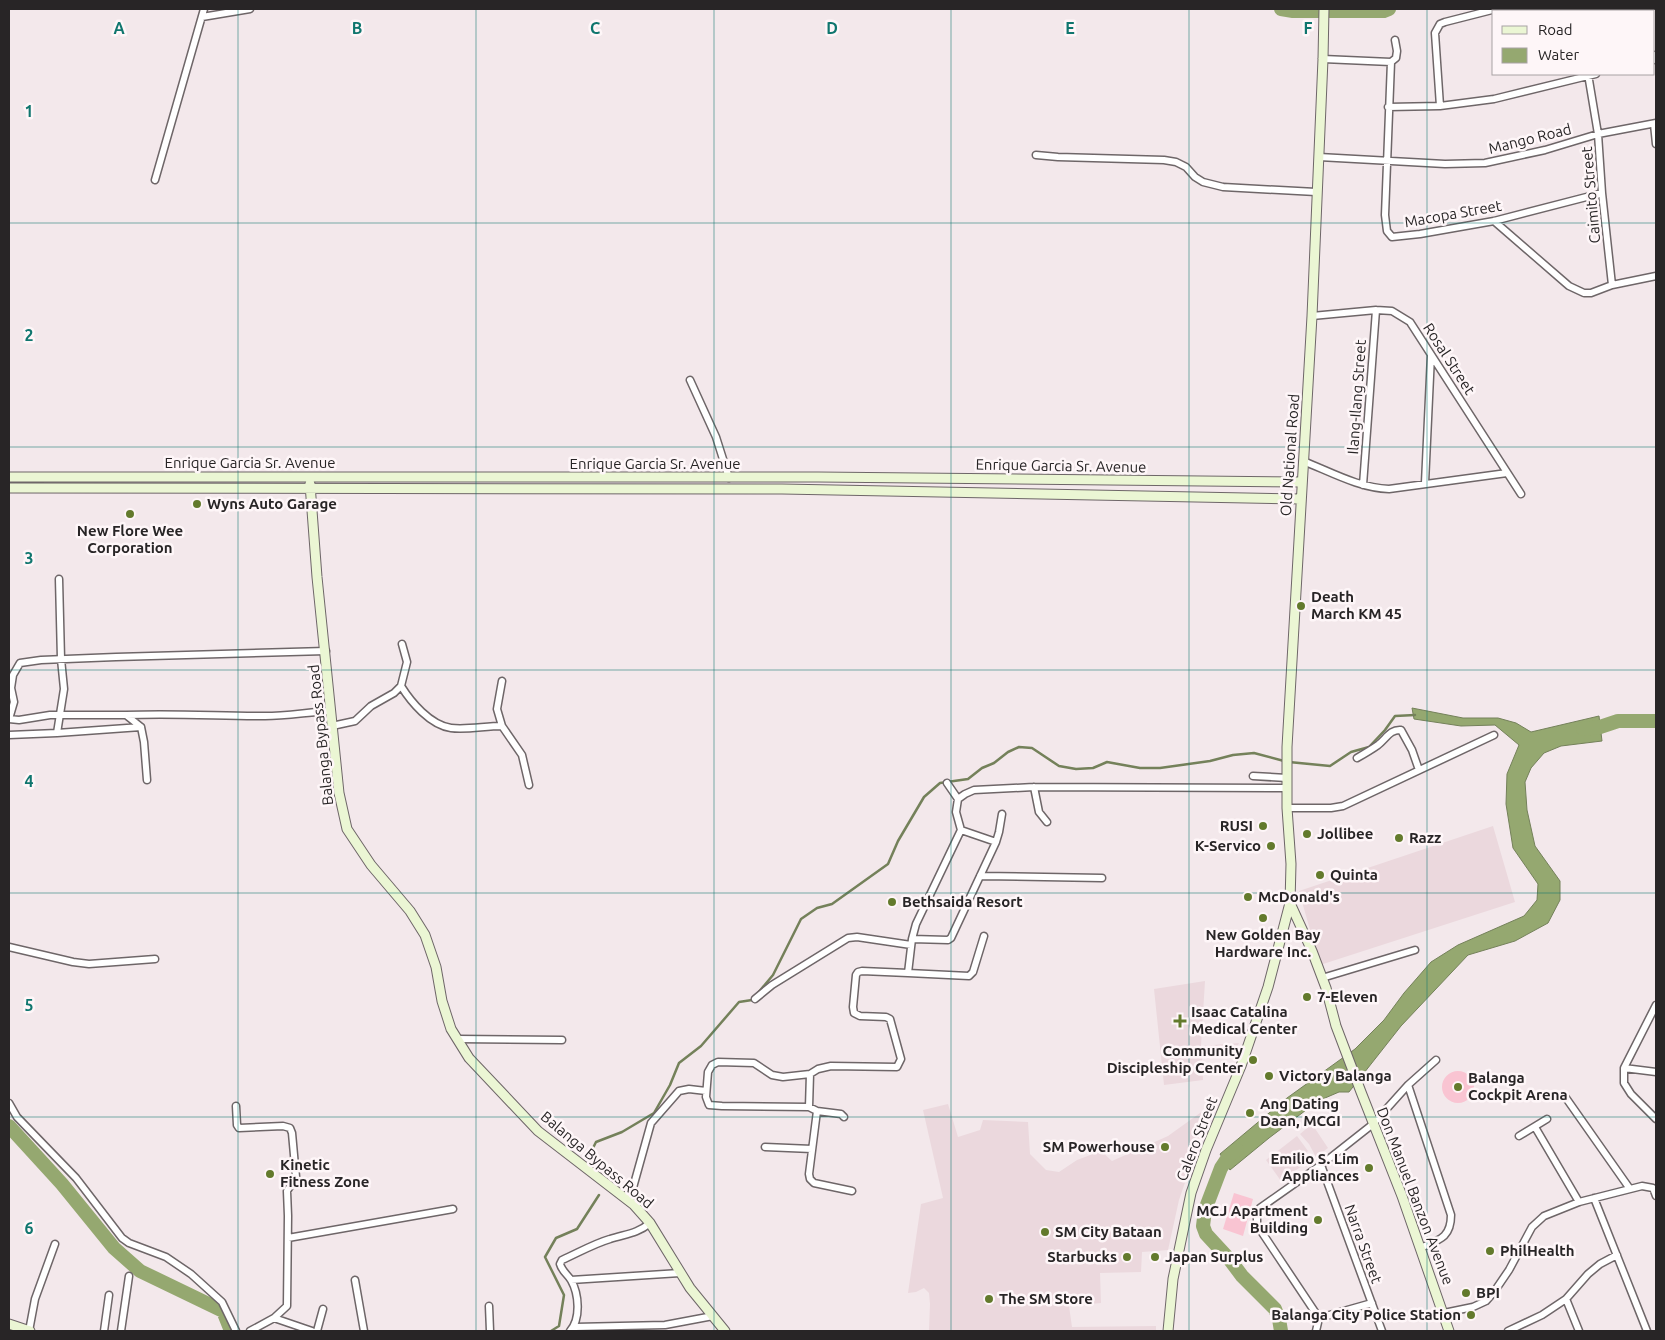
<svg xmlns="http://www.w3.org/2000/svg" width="1665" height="1340" font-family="Ubuntu,sans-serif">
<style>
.built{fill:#ebd8dd}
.green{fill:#f9c4d2}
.water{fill:#95a870;stroke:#74815a}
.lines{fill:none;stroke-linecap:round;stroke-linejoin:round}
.stream{stroke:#74815a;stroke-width:2.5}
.river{stroke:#95a870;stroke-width:14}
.street-casing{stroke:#6e6668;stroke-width:9}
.secondary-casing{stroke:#6e6668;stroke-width:11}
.street{stroke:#fff;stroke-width:6}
.secondary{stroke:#ebf6d4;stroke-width:9}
.grid{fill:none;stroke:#0f766e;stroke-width:1;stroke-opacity:0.55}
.poi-dot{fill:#637a2c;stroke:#fef6f8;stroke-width:2}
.labels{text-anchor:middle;stroke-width:5;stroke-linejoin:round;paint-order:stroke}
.street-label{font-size:15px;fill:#282526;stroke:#fef6f8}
.poi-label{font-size:15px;font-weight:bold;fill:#282526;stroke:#fef6f8;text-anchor:start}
.grid-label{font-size:16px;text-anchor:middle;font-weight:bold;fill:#0f766e;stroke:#fef6f8;stroke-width:5;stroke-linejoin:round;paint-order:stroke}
</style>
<rect width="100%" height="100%" fill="#f3e8eb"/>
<path class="built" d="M1493,826l22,76 -195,63 -21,-74z
M1205,981l-4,65 38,-3 -6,12 -31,1 1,24 -39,5 -10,-96z
M1214,1103l-11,27 -24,70 -11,50 -26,2 -1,20 -41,1 1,30 -32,3 3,21 84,-1v5h-227l1,-27 -1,-11 -5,-5 -8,4 -8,1 13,-89 22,-6 -20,-88 25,-6 10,33 22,-7 3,-10 45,2 2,32 16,16 13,2 18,-12 24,-9 11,10 56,-25z
M1312,1124l16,24 -12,9 -7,-13 -9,-10z
M1297,1136l11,15 -6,6 4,6 -25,18 -15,-21z"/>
<path class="green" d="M1442 1087a16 16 0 1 1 32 0a16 16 0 1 1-32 0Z
M1234,1193l19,6 -10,37 -20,-7z"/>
<path class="water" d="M1412,708l51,10h35l18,5 15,9 68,-16 3,25 -41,5 -17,7 -13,15 -6,14 2,28 8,36 25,35v19l-12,23 -33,18 -47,14 -67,71 -52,66h-10l-21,9 -49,37 -39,32 -10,-16 67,-56 68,-49 29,-29 20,-27 27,-31 27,-17 66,-29 13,-16 1,-16 -25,-36 -7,-44 1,-30 12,-29 -24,-20 -34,1 -47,-7z"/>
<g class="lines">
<path class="stream" d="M1289,762l41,4 21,-14 18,-5 16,-17 10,-14 20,-1
M589,1167l2,-15 5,-10 26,-10 32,-19 16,-28 9,-22 22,-17 38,-44 13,-2 21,-25 28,-56 16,-11 15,-4 56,-40 10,-23 26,-44 16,-14 28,-4 14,-11 12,-5 14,-11 11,-5 13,1 27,18 17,3 17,-1 14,-6 33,6h20l50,-7 23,-6 21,-2 30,8
M551,1331l8,-5 5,-31 -19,-38 11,-19 21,-9 22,-34"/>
<path class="river" d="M1281,9l12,2h91l5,-2
M1583,729l17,-2 18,-6h38
M9,1126l53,58 52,64 26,23 83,40 8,20
M1237,1150l-8,6 -8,12 -16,42 -2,16 3,8 24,26 12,16 33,33 4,10 2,12"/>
<g class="street-casing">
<path id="street" d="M1577,9l1,2
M1639,9v2
M202,17l48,-8
M1654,55l1,5
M1323,59l68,3
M1391,62l-6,153 2,16 5,6 28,-3 74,-13 108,-28
M1391,62l5,-4 1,-7 -2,-11
M1588,74l10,60 4,59 10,92
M1440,106l-5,-73 5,-9 5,-2 51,-13
M1388,107l52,-1 54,-7 102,-25
M1654,124l2,20
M1036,155l22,2 106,3 12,2 10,5 9,10 8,5 20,5 93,5
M1319,157l126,7 40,-1 60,-13 53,-16 58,-11
M155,180l49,-171
M1494,221l75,65 15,7h7l21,-8 44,-9
M1312,316l64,-6 16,1 18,11 111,172
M690,380l26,57 13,41
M1303,461c28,11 56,27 86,28l118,-16
M1425,483l6,-128
M1363,485l13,-175
M401,686c10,16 29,39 50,42 16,2 34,-2 51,-2l-5,-17 5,-28
M126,715c47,-2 93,1 139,1 22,0 44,-4 66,-5
M9,719l5,-17 -3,-14 2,-13 7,-12 21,-3 75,-3 210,-6
M9,719l10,1 31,-5h76l15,12
M332,726l23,-5 16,-15 23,-13 7,-7 6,-24 -5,-18
M502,726l20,29 7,30
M57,733l7,-44 -3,-30 -2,-80
M9,735l48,-2 84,-6 3,15 3,38
M1357,758c7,-4 14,-8 21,-13 8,-6 12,-16 23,-15l11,20 7,20
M1253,776l34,2
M947,783l11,16
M1034,787l5,25 8,10
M1287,808h44l12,-2 151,-71
M961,830l-5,-18 2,-13 7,-5 9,-4 60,-3 253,1
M961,830l35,12
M980,876l122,2
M912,939l36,1 3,-2 45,-96 3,-10 3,-18
M9,947l64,15 16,2 66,-5
M908,973l61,3 4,-4 11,-36
M1322,978l93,-28
M755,999l17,-14 76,-47 9,-1 54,8
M1656,1005l-32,63v15l7,11 25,25
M457,1039l105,1
M1624,1068l32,4
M1408,1085l43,130c0,23 -12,25 -31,33
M1566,1098l64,91
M9,1103l8,14 59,61 46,60 7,5 37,14 25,17 31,28 14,29
M236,1106l1,19 2,3 44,-2 7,2 2,5 4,44 -9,14 1,25 -1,90 -13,12 -24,13
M809,1107l1,-33
M817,1111l24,3 3,3
M1535,1127l44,75
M1519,1136l28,-17
M765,1147l47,2
M1321,1165l61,166
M852,1191l-38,-8 -4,-4 -1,-5 8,-63 -8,-4 -87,-1 -13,-1 -3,-8 2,-25 4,-7 6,-3 36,1 18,12 11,2 27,-3 8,-5 13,-3 66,1 4,-8 -11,-40 -4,-2 -26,-1 -6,-3 -1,-6 3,-32 2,-3 4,-1 46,2 4,-34 4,-15 45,-94
M1594,1198l53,133
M629,1202l22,-79 28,-32 10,-2 17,2
M288,1238l165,-29
M355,1280l9,51
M571,1280l109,-7
M1566,1299l13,32
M489,1306l1,25
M1444,1313l29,-6 13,-6 8,-9 15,-22 23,-43 12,-11 35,-14 63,-16 11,2 3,8
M274,1318l38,13
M1319,1318l-62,-93v-10l3,-7 61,-43 52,-41 35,-39 28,-25
M1319,1318l53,-15
M575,1327l90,-2 48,-9
M29,1331l6,-32 20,-55
M104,1331l5,-36
M121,1331l8,-55
M317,1331l6,-22
M570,1331c11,-12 9,-37 1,-51 -4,-6 -9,-9 -11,-16l2,-4c16,-7 31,-16 48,-21 15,-5 27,-5 40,-16
M1316,1331l3,-13
M1508,1331l34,-16 24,-16 22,-25 12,-10 17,-9"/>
</g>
<g class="secondary-casing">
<path id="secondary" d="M9,477h809l484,5
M310,484l7,93 22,216 8,36 24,36 39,46 15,24 11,32 6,34 9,28 18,29 69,73 96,74 16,18 40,65 35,43
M9,488l773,1 519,10
M1290,903l22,48 14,37 10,38 25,66 41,104 47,135
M9,1324l21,7
M1168,1331l5,-52 18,-86 15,-43 35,-84 27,-79 22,-84 1,-39 -4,-56v-61l25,-431 11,-257 1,-50"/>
</g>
<use href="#street" class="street"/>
<use href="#secondary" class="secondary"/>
</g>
<path class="grid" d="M238,9v1322M476,9v1322M714,9v1322M951,9v1322M1189,9v1322M1427,9v1322M9,223h1647M9,447h1647M9,670h1647M9,893h1647M9,1117h1647"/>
<g class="poi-dot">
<circle cx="197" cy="504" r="5"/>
<circle cx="130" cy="514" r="5"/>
<circle cx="1301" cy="606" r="5"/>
<circle cx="1263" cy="826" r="5"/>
<circle cx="1307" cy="834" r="5"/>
<circle cx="1399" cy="838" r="5"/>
<circle cx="1271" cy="846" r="5"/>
<circle cx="1320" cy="875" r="5"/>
<circle cx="1248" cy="897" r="5"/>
<circle cx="892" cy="902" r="5"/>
<circle cx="1263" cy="918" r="5"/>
<circle cx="1307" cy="997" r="5"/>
<path d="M1177.5 1013.5h5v5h5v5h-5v5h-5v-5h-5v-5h5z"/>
<circle cx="1253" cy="1060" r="5"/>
<circle cx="1269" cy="1076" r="5"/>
<circle cx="1458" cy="1087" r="5"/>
<circle cx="1250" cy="1113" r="5"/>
<circle cx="1165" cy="1147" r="5"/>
<circle cx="1369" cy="1168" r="5"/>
<circle cx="270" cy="1174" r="5"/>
<circle cx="1318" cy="1220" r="5"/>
<circle cx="1045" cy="1232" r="5"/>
<circle cx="1490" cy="1251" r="5"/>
<circle cx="1127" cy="1257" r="5"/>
<circle cx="1155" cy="1257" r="5"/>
<circle cx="1466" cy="1293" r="5"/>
<circle cx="989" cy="1299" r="5"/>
<circle cx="1471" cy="1315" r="5"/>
</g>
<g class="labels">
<g class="street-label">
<text transform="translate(1530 139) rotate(-14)" y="5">Mango Road</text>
<text transform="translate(1591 195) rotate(-95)" y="5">Caimito Street</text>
<text transform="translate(1453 214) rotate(-10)" y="5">Macopa Street</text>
<text transform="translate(1449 359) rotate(57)" y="5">Rosal Street</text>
<text transform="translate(1357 397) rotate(-86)" y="5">Ilang-Ilang Street</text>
<text transform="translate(1290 455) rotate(-86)" y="5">Old National Road</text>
<text x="250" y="468">Enrique Garcia Sr. Avenue</text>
<text x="655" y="469">Enrique Garcia Sr. Avenue</text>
<text transform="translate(1061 466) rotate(1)" y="5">Enrique Garcia Sr. Avenue</text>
<text transform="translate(321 735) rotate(-96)" y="5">Balanga Bypass Road</text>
<text transform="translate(1197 1139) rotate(-69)" y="5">Calero Street</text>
<text transform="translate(597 1160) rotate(40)" y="5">Balanga Bypass Road</text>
<text transform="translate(1415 1196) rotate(69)" y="5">Don Manuel Banzon Avenue</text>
<text transform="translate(1363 1244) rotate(70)" y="5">Narra Street</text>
</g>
<g class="poi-label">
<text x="207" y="509">Wyns Auto Garage</text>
<text x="130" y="536" text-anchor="middle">New Flore Wee<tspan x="130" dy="17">Corporation</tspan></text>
<text x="1311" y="602">Death<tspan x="1311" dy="17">March KM 45</tspan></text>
<text x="1253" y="831" text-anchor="end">RUSI</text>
<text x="1317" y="839">Jollibee</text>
<text x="1409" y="843">Razz</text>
<text x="1261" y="851" text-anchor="end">K-Servico</text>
<text x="1330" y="880">Quinta</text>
<text x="1258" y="902">McDonald's</text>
<text x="902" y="907">Bethsaida Resort</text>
<text x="1263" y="940" text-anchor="middle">New Golden Bay<tspan x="1263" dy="17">Hardware Inc.</tspan></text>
<text x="1317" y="1002">7-Eleven</text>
<text x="1191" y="1017">Isaac Catalina<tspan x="1191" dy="17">Medical Center</tspan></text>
<text x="1243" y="1056" text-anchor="end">Community<tspan x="1243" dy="17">Discipleship Center</tspan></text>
<text x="1279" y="1081">Victory Balanga</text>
<text x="1468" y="1083">Balanga<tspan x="1468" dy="17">Cockpit Arena</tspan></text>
<text x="1260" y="1109">Ang Dating<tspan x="1260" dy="17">Daan, MCGI</tspan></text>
<text x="1155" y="1152" text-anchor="end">SM Powerhouse</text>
<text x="1359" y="1164" text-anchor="end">Emilio S. Lim<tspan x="1359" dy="17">Appliances</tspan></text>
<text x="280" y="1170">Kinetic<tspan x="280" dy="17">Fitness Zone</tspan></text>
<text x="1308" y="1216" text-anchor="end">MCJ Apartment<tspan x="1308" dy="17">Building</tspan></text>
<text x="1055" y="1237">SM City Bataan</text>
<text x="1500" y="1256">PhilHealth</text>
<text x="1117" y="1262" text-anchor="end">Starbucks</text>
<text x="1165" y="1262">Japan Surplus</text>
<text x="1476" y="1298">BPI</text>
<text x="999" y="1304">The SM Store</text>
<text x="1461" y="1320" text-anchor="end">Balanga City Police Station</text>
</g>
</g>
<g class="grid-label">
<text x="119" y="34">A</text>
<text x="357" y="34">B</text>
<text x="595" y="34">C</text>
<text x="832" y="34">D</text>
<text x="1070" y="34">E</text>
<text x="1308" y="34">F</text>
<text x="29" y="117">1</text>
<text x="29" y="341">2</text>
<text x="29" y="564">3</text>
<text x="29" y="787">4</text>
<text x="29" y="1011">5</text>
<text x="29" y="1234">6</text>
</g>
<rect width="1665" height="1340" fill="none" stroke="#282526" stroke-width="20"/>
<rect x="1492" y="10" width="162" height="65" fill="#fef6f8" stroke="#a8a2a4"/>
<rect x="1502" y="26" width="25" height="8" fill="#ebf6d4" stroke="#a8a2a4"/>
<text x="1538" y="35" font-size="15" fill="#282526">Road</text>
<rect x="1502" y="48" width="25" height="15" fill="#95a870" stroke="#a8a2a4"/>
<text x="1538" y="60" font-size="15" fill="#282526">Water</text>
</svg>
